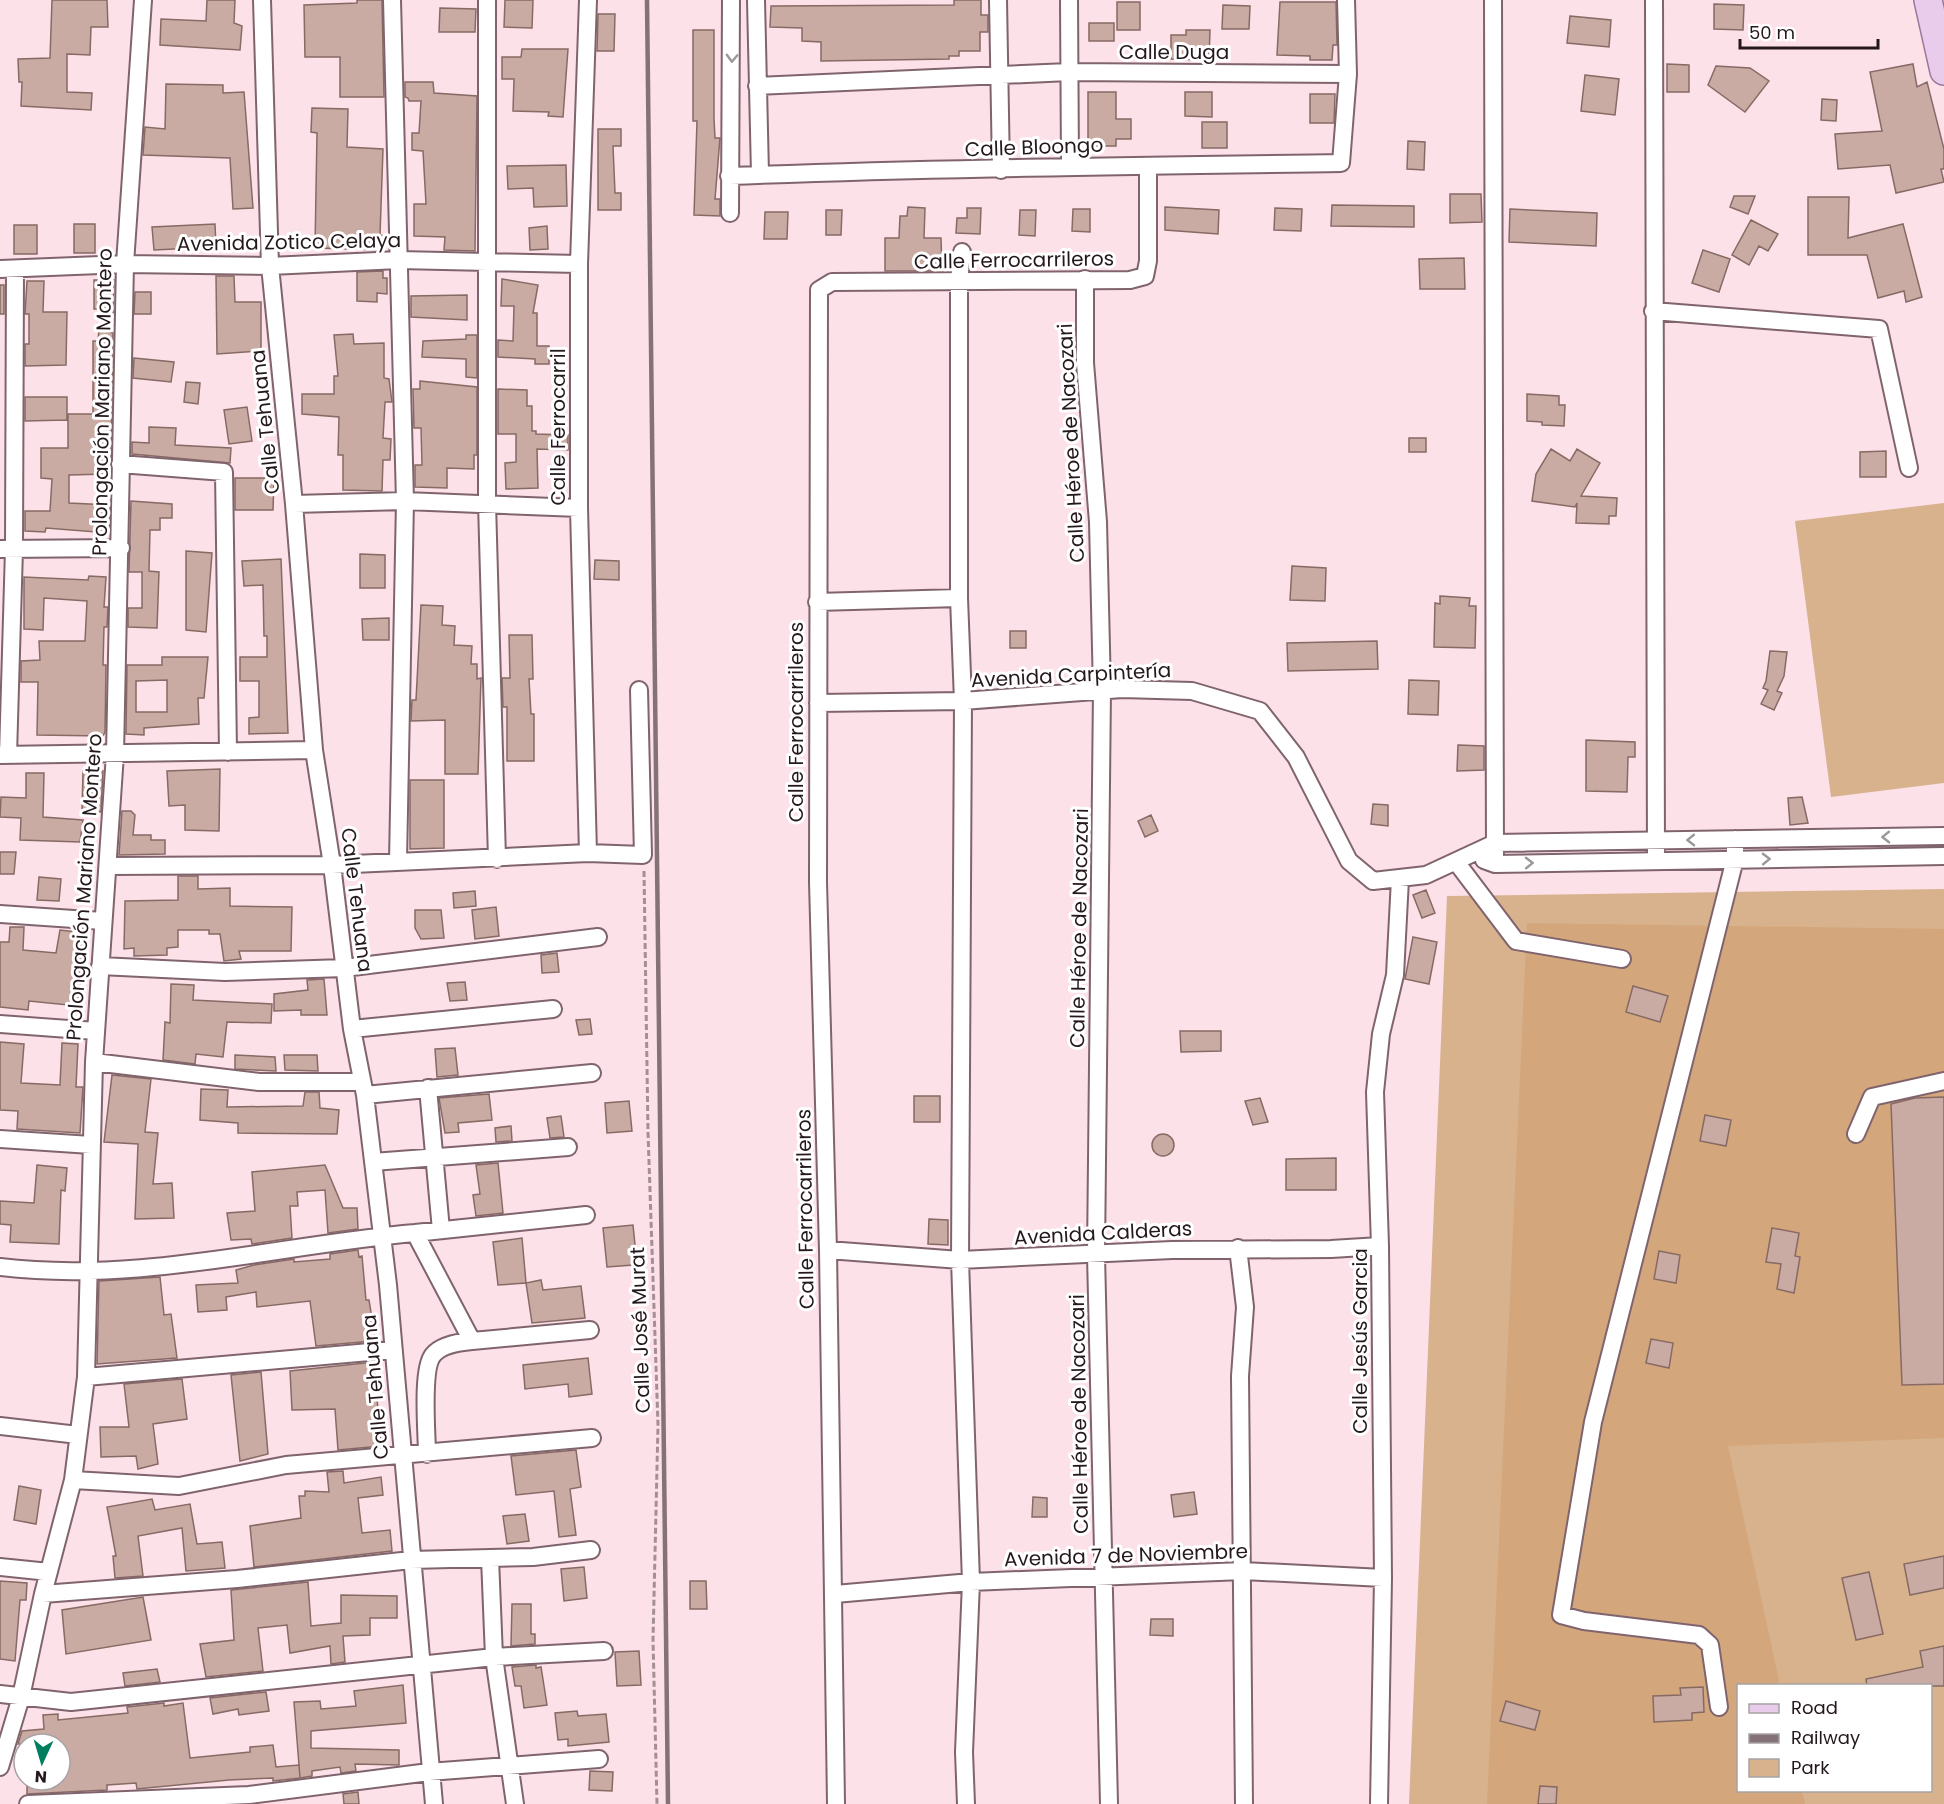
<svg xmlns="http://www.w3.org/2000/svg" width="1944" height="1804" font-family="Poppins,sans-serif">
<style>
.green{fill:#d7b28d;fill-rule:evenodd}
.forest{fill:#d3a77b}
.building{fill:#caaba4;stroke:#876a64;stroke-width:1.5;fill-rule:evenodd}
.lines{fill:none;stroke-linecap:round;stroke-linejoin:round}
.minor-casing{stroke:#80646d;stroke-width:20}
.primary-casing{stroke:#9b769b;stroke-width:30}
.path{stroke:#a48f95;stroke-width:3;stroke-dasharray:6 3;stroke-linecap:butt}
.minor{stroke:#fff;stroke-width:16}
.primary{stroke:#e9cbec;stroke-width:27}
.rail{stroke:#857278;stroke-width:4.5}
.oneway{stroke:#9c9799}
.labels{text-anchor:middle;stroke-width:6;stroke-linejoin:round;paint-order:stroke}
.street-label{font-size:20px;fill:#24181c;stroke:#fff}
</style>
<rect width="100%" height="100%" fill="#fce1e9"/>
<path class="green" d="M1944,503v280l-113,14 -36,-276z
M1944,889v915h-535l38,-908zM1738,1686h192v104h-192z"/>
<path class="forest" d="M1527,923l417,6v509l-216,8 52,239 -42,1v104l64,1 3,13h-318z"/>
<path class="building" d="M52,0h55l1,27h-17l-1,28 -23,-1v38l25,1 -1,17 -70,-4 1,-24h-3l-1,-23 32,-1z
M207,0h28l-1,23 8,3 -2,24 -80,-5 1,-26 45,2z
M357,0h25l2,97h-44v-40h-35l-1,-52 53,-2z
M505,0h28l-1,28 -28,-1z
M954,0h27v15h7v17h-8v19h-21v5h-10v3l-128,2v-19l-19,-1v-13l-32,-1 1,-21 183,-1z
M1117,2h23v28h-23z
M1280,2h56l1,43h-4l-1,15h-22v-4l-33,-1z
M1714,4l30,1 -1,25 -29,-1z
M1223,5l27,1 -1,23h-27z
M440,8l36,1 -1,23h-36z
M598,14h17l-1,37h-17z
M1570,16l41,4 -2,27 -42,-4z
M1089,23h25v18h-25z
M693,30h21v89l1,19h5l-5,61h5v17l-26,-1 3,-94h-4z
M1186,30h24l-1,30 -38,-1v-24h15z
M522,49h46l-5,68 -15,-1 1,-4 -36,-1 1,-32h-12v-22h19z
M1667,64l22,1v27h-22z
M1913,64l4,23 10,-5 17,67v20h-3l3,13 -48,11 -6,-28 -52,4 -3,-35 47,-3 -12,-59z
M1716,66l34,2 19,13 -24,31 -37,-27z
M1585,75l34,4 -4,36 -34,-4z
M405,82h28l1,11 43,3 -2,155 -31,-1 1,-13 -31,-1v-32h12l-3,-53 -11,-1v-17h7l2,-32h-12l-1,-3 -3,-1z
M166,84l57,1v8l21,-1 9,116 -20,1 -3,-51 -87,-3 2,-28 20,2z
M1088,92h28v27h15v20h-15v7h-28z
M1185,92h27v25l-27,-1z
M1310,94h25l-1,29h-24z
M1822,99l15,1 -1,21 -15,-1z
M312,108l36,1 -1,38 36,2 -3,86 5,1 -1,14 -69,-2 2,-115 -6,-1z
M1202,122h25v26h-25z
M598,129h23v17h-8l2,47h6v17h-23z
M1408,141l17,1 -1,28 -17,-1z
M566,165l1,41 -33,1 -1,-19 -25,1 -1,-23z
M1450,194h31l1,28 -32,1z
M1734,196h21l-7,18 -18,-7z
M1808,197h41l-1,41 55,-14 19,73 -16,5 -2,-11 -26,7 -11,-43h-59z
M1332,205l82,1v21l-83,-1z
M908,207l17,1 -1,30h17l1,33h-57v-33h14l1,-22h7z
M1165,207l54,3 -1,24 -53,-4z
M967,208h14l-1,26 -24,-1 1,-15h10z
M1275,208l27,1 -1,22 -27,-1z
M1073,209h17v23l-18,-1z
M1510,209l87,4 -1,33 -87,-4z
M826,210h16l-1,25h-15z
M1020,210h16l-1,26 -16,-1z
M765,212h23l-1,27h-23z
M1751,220l27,14 -10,17 -9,-5 -10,19 -17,-10z
M74,224h21v29h-21z
M215,224l1,23 -62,3 -2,-23z
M14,225h23v29h-23z
M547,226l1,23 -18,1 -1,-22z
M1703,250l27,9 -11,33 -27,-9z
M1464,258l1,31h-45l-1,-30z
M383,271v7h4v16l-10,-1v9l-20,-1v-29z
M216,276h18l1,26h26v49l-44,3z
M502,279l36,6 -5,28h4v33h12v18h-14v-5l-37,-2v-17l15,1 1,-35h-13z
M94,280h20l-1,33h-13v-4h-6z
M27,281h17l-1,31h24l-1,53 -41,1v-22h4v-30h-4z
M0,285h4v29h-4z
M135,292h16v22h-17z
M467,295v25l-56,-3v-21z
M99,330l14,3 -2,125h-4v16l-38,1v28l41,2 -1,28 -63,-5 -1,4 -20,-1v-20h25l2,-32 -11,-1v-30h27v-34h25v-73h5z
M353,334l1,10 30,-1v35l5,1 3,23h-7l-2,36 8,1 -1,21h-7l-1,31 -39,-1v-35h-5l1,-38 -37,-3v-20h32v-18h4l-4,-41z
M466,335h11v43l-11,-1v-18l-44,-2 1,-16 43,-2z
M134,358l40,4 -3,20 -38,-4z
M420,381l57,6v68h-3v14l-27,-1v20l-32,-1v-22h7l-1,-37h-7l-1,-39h7z
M186,382l14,1 -2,21 -14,-2z
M498,389l29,1v16h5v25h4v3l32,1v15l-31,-1 1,39 -32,1 -1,-26 11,-1v-28h-18z
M1527,394l32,2v9h6l-1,21 -22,-1v-3l-15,-1z
M25,397h42v23l-42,1z
M247,407l5,34 -23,3 -5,-34z
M149,427l27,1 -1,17 56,3 -1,15 -98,-9v-12l17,1z
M1409,438h17v14h-17z
M1551,449l19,12 7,-12 23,14 -19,33 36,2 -1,18h-7v8l-33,-1 1,-20 -2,4 -43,-6 4,-27z
M1886,451v26h-26v-25z
M235,478h39l-1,32h-38z
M131,501l41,3v14h-12v12h-10l-1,41 10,1 -2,56 -29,-1v-19h14v-36h-13z
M186,551l26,2 -6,79 -20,-2z
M360,554l25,1v33h-25z
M281,559l7,174 -39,1v-16l10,-1v-36h-19v-24h27v-21h-3l-1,-51 -19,1 -2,-25z
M595,560l24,1v19l-25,-1z
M1292,566l34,2 -1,33 -35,-1z
M89,576l17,1 -2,30h4l-1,20h-3l-1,38h3l-1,67 -2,4 -66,-1 1,-53h-17v-21l19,-1 -1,-19h46l2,-40 -43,-3 -1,32 -19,-1v-52l64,3z
M1440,596l30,2 -1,8h7l-1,42 -41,-1 1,-44 5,1z
M421,605l22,1 -1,19 13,1 -1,19 18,1 -1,18h6v15l4,-1 -3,96h-33v-54l-34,1 1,-21h4z
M389,618v22h-26l-1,-21z
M1010,631h16v17h-16z
M509,635h23l1,44h-4l2,35h3v47h-27v-54h-4l-1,-29h8z
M1377,641l1,28 -90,2 -1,-28z
M1770,651l17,1 -3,24 -7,15 5,2 -8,17 -13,-6 7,-14 -5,-2 3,-7z
M162,657h46l-4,41h-6l1,26 -55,4v7l-18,-1 1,-69h35zM167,680v32h-31v-31z
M1409,680l30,1 -1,34 -30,-1z
M1586,740l49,2v15h-7l-1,35 -41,-1z
M1458,745l26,1v24l-27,1z
M220,769l-1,62 -34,-1v-25l-16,1 -2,-35z
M83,771h20l-2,41 -19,-1z
M26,773h18l-1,44 40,3 -3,22 -60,-2 1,-22 -21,-1 1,-20 25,1z
M410,780h34v68l-34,1z
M1802,797l6,26 -18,2 -2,-27z
M1373,804l15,1v21l-17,-2z
M122,811h9l4,4 -2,20h18v5h14v14l-46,1z
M1151,815l7,16 -13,6 -7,-16z
M0,852h16l-2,22h-14z
M178,876h20v13l32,-1v18l62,1 -1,44h-52l2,8 -17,2 -4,-27h-11v-4h-31v17l-11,1v7l-33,1v-8l-10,1 1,-48 53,-1z
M39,877l22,2 -2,22 -22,-1z
M1426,890l9,23 -13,5 -9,-23z
M475,891l1,15 -22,2 -1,-15z
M496,907l3,29 -24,3 -3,-29z
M415,910h26l3,28 -23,1 -6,-11z
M10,927h14l-1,23 33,3 4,-23 26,3 -7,45h2l-3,28 -49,-5 -1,9 -28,-3v-65h9z
M1413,937l24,5 -8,42 -24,-5z
M557,953l2,19 -17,1 -1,-18z
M324,979l3,36h-26v-5l-27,1v-17l34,-4 -1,-10z
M465,982l2,18 -17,1 -3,-18z
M171,984l23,1 -1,15 79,4 -1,19 -44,-1 -4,35 -27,-3 -1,10 -32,-4 2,-38 5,1z
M1633,986l35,10 -8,26 -34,-10z
M590,1019l2,15 -13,1 -3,-15z
M1180,1031h41v20l-40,1z
M0,1042l24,2 -3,39 39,2 2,-42 16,1 -2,43h7l-3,46 -63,-4 1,-18 -18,-1z
M455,1048l3,27 -21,2 -2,-28z
M235,1055l40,2 1,14 -41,-2z
M284,1055h33l1,16 -33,-1z
M112,1075l39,4 -6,53 13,1 -5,51 19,-1 2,35 -39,1 3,-75 -34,-2z
M201,1089l27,1 -1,17 76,-1 2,-14h14l1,16 19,2 -2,24 -99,-1v-10l-38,-3z
M489,1094l3,26 -34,3 1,9 -14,1 -6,-35z
M914,1096h26v26h-26z
M1944,1097v287l-42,1 -11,-281 24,-6z
M1260,1098l8,24 -15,3 -8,-24z
M629,1101l3,30 -25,2 -2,-30z
M1705,1115l26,5 -5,26 -26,-5z
M561,1116l3,21 -14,1 -3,-20z
M511,1126l1,15 -16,1 -1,-14z
M1152 1145a11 11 0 1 1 22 0a11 11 0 1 1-22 0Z
M1336,1158v32h-50v-31z
M498,1163l5,50 -27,3 -3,-21 7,-1 -4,-29z
M37,1165l30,3 -2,23 -4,-1 -2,54 -49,-2 1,-17 -11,-1v-23l34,2z
M325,1165l18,43h14l1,21 -30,4 -3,-43 -28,2 1,14h-8l2,32 -40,6 -1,-5 -20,1 -4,-27 28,-2 -3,-39z
M929,1219l19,1v25l-20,-1z
M633,1225l2,20 -4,1 2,19 -26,2 -4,-39z
M1772,1228l27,5 -4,23 5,1 -6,36 -17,-4 4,-25 -15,-2z
M522,1238l4,45 -28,2 -5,-43z
M358,1250l1,7 3,-1 4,44h3l6,38 -2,3 -57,5 -6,-45 -53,6 -1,-15 -30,5 1,13 -29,2 -2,-27 42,-2 -2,-13 18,-5 40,-6v3l36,-3v-5z
M1659,1251l21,4 -4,28 -22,-4z
M160,1277l4,38 7,-1 6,44 -80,6 2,-83z
M541,1280l2,10 38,-4 4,32 -53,5 -6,-40z
M1651,1339l22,4 -4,25 -23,-5z
M588,1358l4,36 -23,3 -1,-13 -43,5 -2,-24z
M374,1362l7,84 -43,4 -3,-41 -43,1 -2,-39z
M261,1372l7,82 -28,7 -9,-86z
M182,1379l5,40 -34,5 5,40 -20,5 -2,-13 -35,1 -1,-30h29l-5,-43z
M576,1450l5,37 -11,2 6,46 -17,2 -5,-46 -38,4 -5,-39z
M343,1471l1,12 37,-6 2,18 -25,3 4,35 28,-3 2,21 -138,16 -4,-41 51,-8 -2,-22h6v-5l24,1 -2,-20z
M19,1486l22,4 -5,34 -22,-4z
M1194,1492l3,22 -23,3 -3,-22z
M1033,1497l14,1v19h-15z
M152,1499l3,11 35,-6 7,40 25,-2 3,26 -39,3 -4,-43 -44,8 5,40 -28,2 -2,-22h3l-9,-49z
M525,1514l4,27 -22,3 -4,-28z
M1944,1556v32l-34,7 -6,-31z
M584,1567l3,31 -23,3 -3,-32z
M1869,1572l14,62 -27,6 -14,-62z
M0,1581l27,2 -1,17h-6l-5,61 -15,-2z
M690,1581h16l1,28h-17z
M308,1582l3,44 30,-3v-28l56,1v22h-27v17l-27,1 2,26 -14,2 -1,-18 -40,7 -3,-28 -29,3 5,43 -57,6 -6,-33 34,-4 -3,-50z
M143,1597l8,43 -85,14 -4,-44z
M512,1604h19v30h4v10l-24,2z
M1151,1619h22v17l-23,-1z
M1944,1646v40h-77l-1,-7 57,-12 -3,-16z
M639,1651l2,34 -24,1 -2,-34z
M536,1665v3l5,-1 6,38 -23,3 -3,-22h-6l-3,-19z
M157,1669l3,13 -35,4 -2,-13z
M403,1685l3,38 -95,8v17l88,2v15l-44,-1 1,7 -15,2 -1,-6 -28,4v5l-12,2 -6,-76 26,-1 1,8 35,-3 -2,-15z
M1703,1687l1,25 -12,1v7l-38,2 -1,-26 28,-1 -1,-7z
M266,1692l3,19 -30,4 -1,-6 -25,5 -3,-16z
M1506,1701l34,10 -5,19 -35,-9z
M164,1703v3l19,-3 7,55 60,-6v-5l23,-2 3,22 23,-2 1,13 -27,3v-3l-44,2 -92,9 -1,-6 -29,2v5l-80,4v-14h33v-36h-42l4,-13 22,-2 -1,-14 15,-1v6l70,-7 -1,-6z
M577,1711l1,5 28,-2 3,28 -41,4v-7l-10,1 -3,-27z
M590,1771l23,1 -1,19 -23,-1z
M1540,1786l17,1 -1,17h-18z
M358,1792l1,12h-15l-1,-10z"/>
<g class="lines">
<g class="minor-casing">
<path id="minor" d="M262,0l8,266 24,238 20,246 18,115 20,164 13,66 23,190 46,519
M392,0l13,501 -7,360
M487,0v503l10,356
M756,0l4,174
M998,0l3,170
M1069,0l1,165
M1493,0l2,864
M1654,0l2,861
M757,86l312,-14 279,2
M729,176c204,-8 407,-10 612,-13l7,-89 -2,-74
M730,213l1,-213
M962,252l-3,30v316l4,103 -3,559 11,322 -7,170 2,52
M0,269l125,-5 145,2 129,-6 180,4
M1085,279v84l13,159 4,168 -6,565 13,549
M1653,311l226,18 30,139
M120,464l104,8 4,280
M294,504l111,-3 174,7
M0,549l121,-1
M817,602l142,-4
M818,703l145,-2 159,-12 70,2 68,20 36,46 53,104 24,20 53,-6 69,-32 449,-7
M0,755l314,-5
M8,755l6,-206 1,-280
M588,853l-9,-345v-244l9,-264
M1484,860l11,4 449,-8
M1457,863l59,78 106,18
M108,866l224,-1 256,-12 55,2 -4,-165
M0,914l103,7
M100,966l125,6 119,-4 254,-31
M0,1024l96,7
M352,1029l201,-20
M94,1062l165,20h103
M428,1088l13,142
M365,1095l227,-22
M1856,1134l16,-37 72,-16
M0,1139l91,6
M373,1162l195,-15
M415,1233l171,-18
M1238,1248l7,59 -5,69 4,428
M828,1250l132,10 212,-10 159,-1 49,-3
M0,1267c138,17 278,-22 415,-34l57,108 118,-11
M86,1377l306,-27
M0,1426l78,9
M427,1454c0,-19 -6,-85 6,-99 8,-10 27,-13 39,-14
M73,1480l106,6 107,-21 306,-27
M490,1558l4,99 21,147
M0,1567l49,5
M43,1594l194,-15 174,-19 122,-3 58,-7
M835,1594l136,-12 272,-11 140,7
M0,1694l71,8 423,-45 110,-6
M1719,1707l-9,-62 -11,-10 -115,-14 -23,-6 32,-193 142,-563v-20
M0,1767l21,-70 22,-103 30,-114 13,-103 8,-315 21,-308 10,-490 18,-264
M28,1804l221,-9 180,-23 170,-13
M836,1804l-8,-554 -10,-368 1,-592 13,-8 298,-2 15,-4 3,-15v-95
M1379,1804l4,-226 -3,-332 -5,-154 6,-58 14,-59 5,-96"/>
</g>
<g class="primary-casing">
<path id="primary" d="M1928,0l16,71"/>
</g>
<path class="path" d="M644,871l4,261 10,293 -5,215 4,164"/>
<use href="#minor" class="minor"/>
<use href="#primary" class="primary"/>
<path class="rail" d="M647,0l21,1804"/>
</g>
<defs><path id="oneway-chevron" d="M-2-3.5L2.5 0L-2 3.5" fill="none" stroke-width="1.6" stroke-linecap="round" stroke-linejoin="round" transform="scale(1.5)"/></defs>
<g class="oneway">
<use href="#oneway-chevron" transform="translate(732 58) rotate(92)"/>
<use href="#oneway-chevron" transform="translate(1886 837) rotate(179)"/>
<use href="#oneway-chevron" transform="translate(1691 840) rotate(179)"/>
<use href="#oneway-chevron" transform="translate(1766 859) rotate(-1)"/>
<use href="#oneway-chevron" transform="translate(1529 863) rotate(-1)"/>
</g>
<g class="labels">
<g class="street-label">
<text x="1174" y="59">Calle Duga</text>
<text transform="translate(1034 147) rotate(-2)" y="7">Calle Bloongo</text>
<text transform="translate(289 242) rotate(-1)" y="7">Avenida Zotico Celaya</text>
<text transform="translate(1014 260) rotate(-1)" y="7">Calle Ferrocarrileros</text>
<text transform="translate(102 402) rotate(-89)" y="7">Prolongación Mariano Montero</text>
<text transform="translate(265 422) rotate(-96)" y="7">Calle Tehuana</text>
<text transform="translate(558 427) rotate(-90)" y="7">Calle Ferrocarril</text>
<text transform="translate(1071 443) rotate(-93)" y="7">Calle Héroe de Nacozari</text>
<text transform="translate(1071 675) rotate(-3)" y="7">Avenida Carpintería</text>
<text transform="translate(796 722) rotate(-90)" y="7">Calle Ferrocarrileros</text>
<text transform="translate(84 887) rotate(-86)" y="7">Prolongación Mariano Montero</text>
<text transform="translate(357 900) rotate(83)" y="7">Calle Tehuana</text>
<text transform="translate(1079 928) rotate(-89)" y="7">Calle Héroe de Nacozari</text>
<text transform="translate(805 1209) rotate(-91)" y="7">Calle Ferrocarrileros</text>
<text transform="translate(1103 1233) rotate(-3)" y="7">Avenida Calderas</text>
<text transform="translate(640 1330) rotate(-92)" y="7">Calle José Murat</text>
<text transform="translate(1360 1341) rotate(-90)" y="7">Calle Jesús Garcia</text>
<text transform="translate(375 1387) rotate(-95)" y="7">Calle Tehuana</text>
<text transform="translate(1079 1414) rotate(-91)" y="7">Calle Héroe de Nacozari</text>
<text transform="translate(1126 1555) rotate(-2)" y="7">Avenida 7 de Noviembre</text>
</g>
</g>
<rect x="1737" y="1684" width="195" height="108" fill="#ffffff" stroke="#a7a3a4" stroke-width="1.5"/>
<rect x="1749" y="1704" width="30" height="9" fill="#e9cbec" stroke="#a7a3a4" stroke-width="1.5"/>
<text x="1791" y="1714" font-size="18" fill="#24181c">Road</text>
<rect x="1749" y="1734" width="30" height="9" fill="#857278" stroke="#a7a3a4" stroke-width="1.5"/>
<text x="1791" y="1744" font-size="18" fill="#24181c">Railway</text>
<rect x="1749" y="1759" width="30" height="18" fill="#d7b28d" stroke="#a7a3a4" stroke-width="1.5"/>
<text x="1791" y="1774" font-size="18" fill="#24181c">Park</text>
<g transform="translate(42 1762) rotate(184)"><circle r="28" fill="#ffffff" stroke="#a7a3a4" stroke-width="1.5"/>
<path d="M0-4.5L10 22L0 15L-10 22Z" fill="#007f60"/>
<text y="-9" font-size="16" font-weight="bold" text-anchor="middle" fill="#24181c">N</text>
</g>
<path d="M1740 39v9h138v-9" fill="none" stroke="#24181c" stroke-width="3"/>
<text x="1749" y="39" font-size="18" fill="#24181c" stroke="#ffffff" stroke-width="4.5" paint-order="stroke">50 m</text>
</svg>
